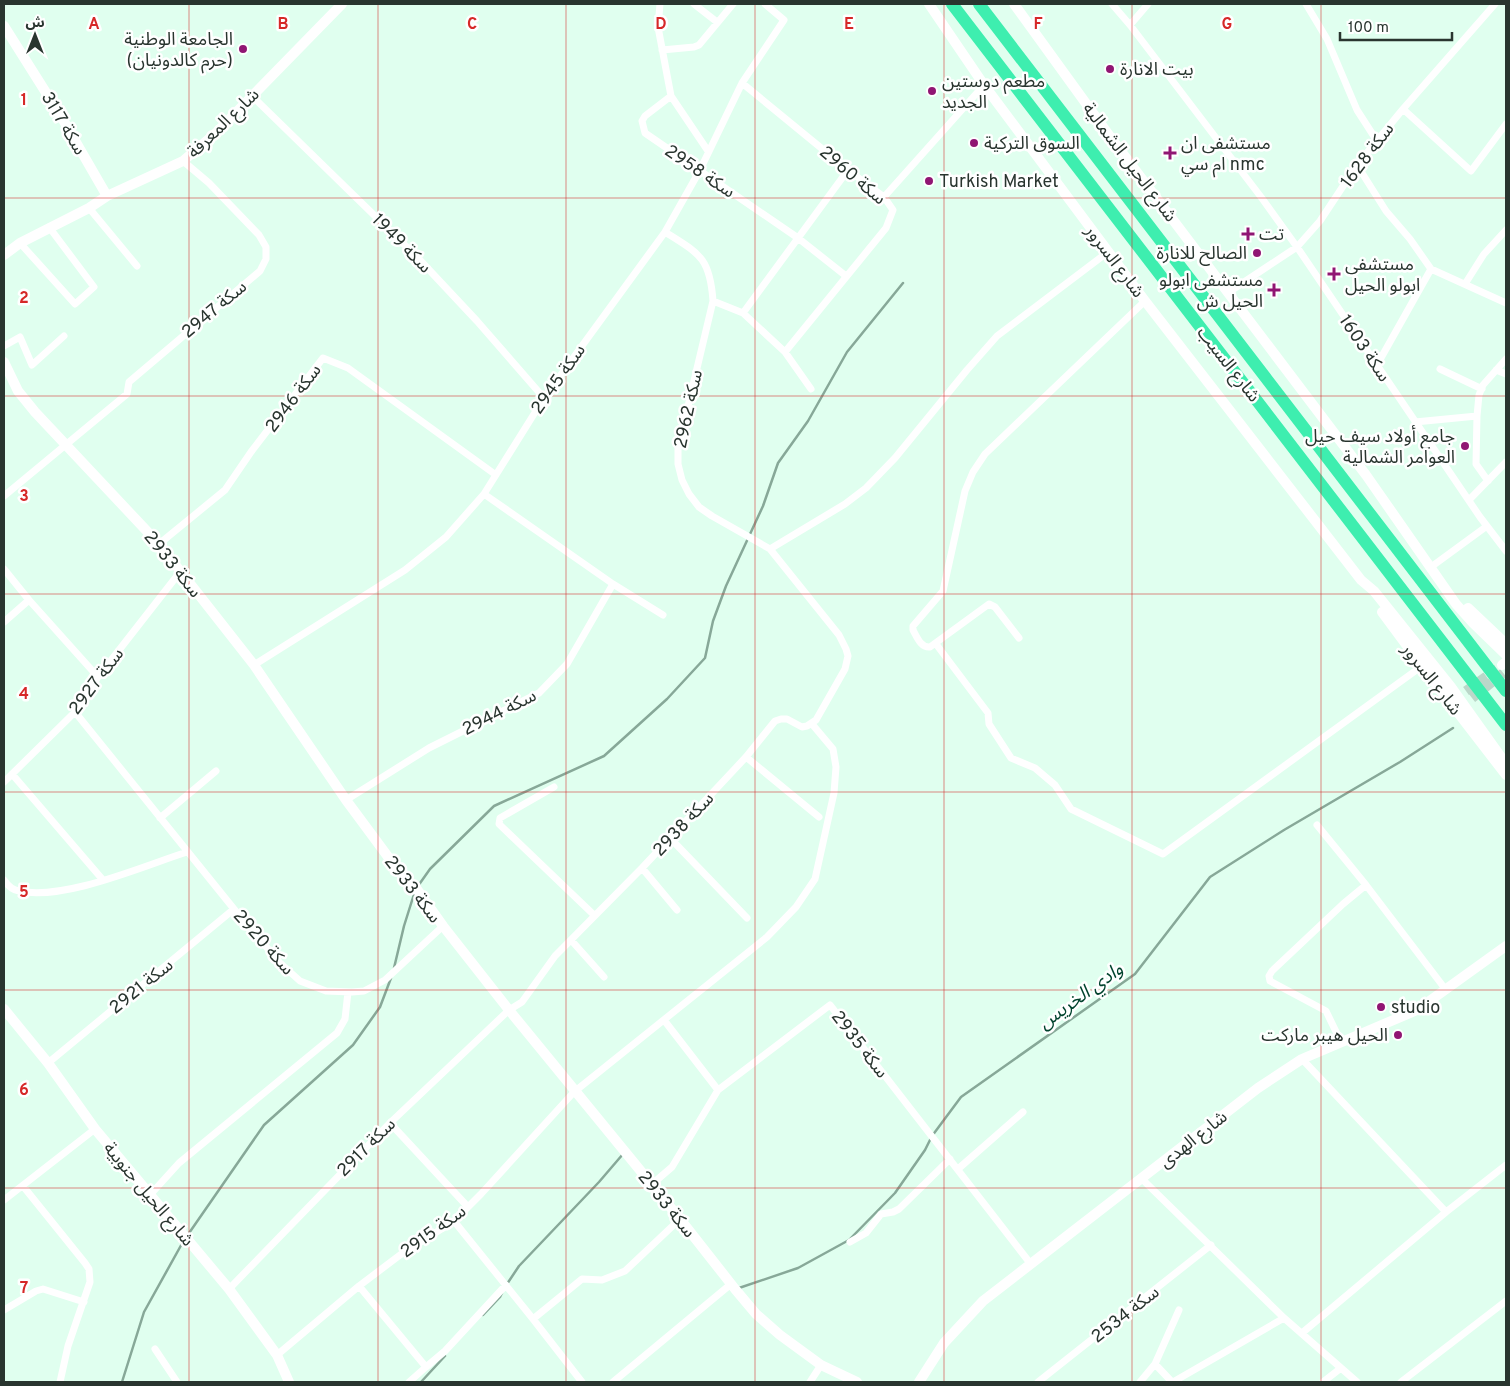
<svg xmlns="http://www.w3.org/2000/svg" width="1510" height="1386" font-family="Overpass,'Noto Sans Arabic',sans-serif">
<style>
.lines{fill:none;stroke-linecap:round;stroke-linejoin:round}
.stream{stroke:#87a898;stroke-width:2.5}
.secondary-tunnel{stroke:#bbd7c9;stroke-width:10;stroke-dasharray:10 5;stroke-linecap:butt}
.street{stroke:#fff;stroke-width:7}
.secondary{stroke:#fff;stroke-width:10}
.highway{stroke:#3eeeaf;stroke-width:12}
.grid{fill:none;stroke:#d62828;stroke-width:1;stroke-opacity:0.55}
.poi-dot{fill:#901673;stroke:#fff;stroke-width:2}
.labels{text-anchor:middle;stroke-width:5;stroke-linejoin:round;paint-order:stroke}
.poi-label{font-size:18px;fill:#29352f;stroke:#fff;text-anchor:start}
.street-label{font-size:18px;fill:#29352f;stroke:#fff}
.water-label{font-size:19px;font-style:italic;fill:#00432d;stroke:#fff}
.grid-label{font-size:16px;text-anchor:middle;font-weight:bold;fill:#d62828;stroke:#fff;stroke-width:5;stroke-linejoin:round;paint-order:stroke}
</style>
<rect width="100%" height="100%" fill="#e0ffef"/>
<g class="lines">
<path class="stream" d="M418,886l12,-17 64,-63 110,-50 63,-57 38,-41 8,-37 13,-35 37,-80 15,-43 30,-42 39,-69 56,-69
M394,968l10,-42 11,-35
M187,1236l77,-111 89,-80 27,-38 11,-29
M507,1284l12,-18 80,-84 24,-28
M739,1288l59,-20 51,-28 46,-47 30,-43 7,-14 29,-39 174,-123 75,-97 74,-47 116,-68 53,-34
M483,1315l17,-18 2,-4
M122,1382l22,-70 40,-72
M421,1382l24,-26"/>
<path class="secondary-tunnel" d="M1466,691l31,-22
M1472,698l34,-27"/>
<path class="street" d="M660,4l-2,23 13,69 37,55
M694,4l23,18
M1112,4l18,21 131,172 36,50 183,270 26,34
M1306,4l21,35 30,71 20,31
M1130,25l18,-21
M662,50l32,-3 5,-2 34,-41
M742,83l106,87 36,27 9,13 -7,18 -101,124
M252,96l166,162 59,63 67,77
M671,96l-26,20 -3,5 3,12 153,105 48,38
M1403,109l68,62 35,-47
M1357,165l29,46 24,28 21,30 75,34
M884,197l100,-112
M89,208l48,58
M20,243l55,61 19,-17 -45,-60
M1465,284l19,-30 22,-24
M1229,292l68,-45 23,-26 37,-56 46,-56 92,-105
M713,301l30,12 42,39 26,37
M743,313l105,-143
M4,346l16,-9 12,28 32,-29
M1377,365l54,-96
M1440,369l42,20
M1496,370l10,4
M1415,422l62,-6
M1488,481l-12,-17 1,-48 2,-21 4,-10 23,-26
M484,494l129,90 50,31
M4,496l123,-102 2,-12 131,-111 6,-12v-12l-7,-12 -50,-52 -26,-22
M1469,500l37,-38
M159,544l66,-54 26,-38 72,-94 25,10 148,107
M770,549l75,-45 21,-16 29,-30 72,-88 30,-34 111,-84
M1431,567l56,-41
M4,569l25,31 69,77
M4,622l25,-22
M1019,638l-24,-31 -6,-3 -59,43c-9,1 -13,-10 -17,-17v-4l30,-35 22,-100 8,-19 12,-18 160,-153
M936,644l52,69 1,11 22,34 24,10 20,17 16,24 92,45 259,-188
M254,665l151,-95 41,-33 38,-43 60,-96 121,-166 35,-62 42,-87 42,-63 -19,-16
M75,712l159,197 46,54 20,18 26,10 26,1 12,-1 21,-11 58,-54
M746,757l73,60
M12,774l91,106
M4,782l71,-70 23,-35 82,-105
M554,787l-54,31 -1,6 95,91
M346,800l83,-52 110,-55 28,-29 46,-80
M160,818l56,-47
M1317,825l49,60 80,105
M670,838l77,80
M642,868l35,42
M4,880c4,6 8,10 15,11 45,10 124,-25 168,-39
M571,940l33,37
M664,1020l54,70
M1341,1042l-15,-31 -56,-30 -1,-5 3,-5 71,-67 23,-19
M1302,1059l144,153
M48,1063l186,-154
M390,1123l78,84
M958,1169l65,-57
M1142,1179l142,139 73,64
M651,1185l21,-18 46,-77 112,-85 200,258
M23,1186l62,77 4,6 1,13 -22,64 -8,36
M150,1195l29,-32 158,-130 8,-14 3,-27
M4,1200l91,-71
M454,1221l79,98 49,63
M850,1242l16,-9 15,-19 12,-2 6,-3 51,-50
M359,1286l67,81 -17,15
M229,1289l161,-166 119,-113 13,-8 33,-46 87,-88 104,-111 29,-36 6,-2h6l15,8 5,-1 9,-6 29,-51 3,-13 -2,-7 -7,-14 -69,-86 -58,-33 -13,-9 -10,-13 -7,-14 -4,-16v-16l35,-147c-3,-43 -13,-47 -48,-69
M4,1310l32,-19 7,-2 41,13
M533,1319l49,-40 20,1 23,-9 55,-52
M1302,1333l144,-121 60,-47
M155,1349l22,33
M277,1355l82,-69 41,-31 54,-34 27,-27 93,-102 193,-155 29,-30 19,-28 19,-86 2,-26 -3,-18 -21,-25
M1155,1364l17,18
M426,1367l19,-16 61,-66
M613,1382l118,-98
M810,1382l11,-17
M1038,1382l173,-137
M1140,1382l15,-18 24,-54
M1173,1382l111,-64
M1323,1382l18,-14
M1401,1382l105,-81"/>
<path class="secondary" d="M929,4l55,81 161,216 216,279 13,11 77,96 55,77
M1014,4l97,134 255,337 90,129 17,19 33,32
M4,26l58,92 45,78
M4,255l16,-12 69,-35 18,-12 76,-35 34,-29 125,-128
M4,362l14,29 17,21 124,132 95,121 92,135 57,77 13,11 27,38 66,84 171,209 55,70 21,25 24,21 41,30 36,17
M1468,608l38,36
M1382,612l40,54 84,109
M1502,665l4,-3
M4,1009l44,54 47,66 134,160 48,66 12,27
M919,1382l25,-39 39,-42 275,-213 44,-29 115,-49 89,-64"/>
<path class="highway" d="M952,4l554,721
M979,4l527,687"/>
</g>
<path class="grid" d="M189,4v1378M378,4v1378M566,4v1378M755,4v1378M944,4v1378M1132,4v1378M1321,4v1378M4,198h1502M4,396h1502M4,594h1502M4,792h1502M4,990h1502M4,1188h1502"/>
<g class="poi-dot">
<circle cx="243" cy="49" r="5"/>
<circle cx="1110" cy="69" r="5"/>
<circle cx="932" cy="91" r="5"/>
<circle cx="974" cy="143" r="5"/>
<path d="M1167.5 145.5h5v5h5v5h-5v5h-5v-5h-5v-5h5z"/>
<circle cx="929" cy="181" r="5"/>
<path d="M1245.5 226.5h5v5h5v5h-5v5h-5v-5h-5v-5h5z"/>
<circle cx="1257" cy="253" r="5"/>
<path d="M1331.5 266.5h5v5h5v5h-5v5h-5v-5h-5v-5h5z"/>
<path d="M1271.5 282.5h5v5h5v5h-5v5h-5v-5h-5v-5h5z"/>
<circle cx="1465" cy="446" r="5"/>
<circle cx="1381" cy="1007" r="5"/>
<circle cx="1398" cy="1035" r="5"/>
</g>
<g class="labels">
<g class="poi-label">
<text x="233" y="45" text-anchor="end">الجامعة الوطنية<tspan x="233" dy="21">(حرم كالدونيان)</tspan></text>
<text x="1120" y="75">بيت الانارة</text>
<text x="942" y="87">مطعم دوستين<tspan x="942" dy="21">الجديد</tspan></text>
<text x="984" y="149">السوق التركية</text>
<text x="1181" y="149">مستشفى ان<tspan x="1181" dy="21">ام سي nmc</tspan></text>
<text x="939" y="187">Turkish Market</text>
<text x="1259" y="240">تت</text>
<text x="1247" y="259" text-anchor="end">الصالح للانارة</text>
<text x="1345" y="270">مستشفى<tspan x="1345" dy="21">ابولو الحيل</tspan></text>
<text x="1263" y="286" text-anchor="end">مستشفى ابولو<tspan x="1263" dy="21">الحيل ش</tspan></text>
<text x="1455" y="442" text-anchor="end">جامع أولاد سيف حيل<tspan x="1455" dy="21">العوامر الشمالية</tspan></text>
<text x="1391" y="1013">studio</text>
<text x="1388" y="1041" text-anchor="end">الحيل هيبر ماركت</text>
</g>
<g class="street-label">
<text transform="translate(64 123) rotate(59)" y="6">سكة 3117</text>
<text transform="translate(223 123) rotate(-44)" y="6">شارع المعرفة</text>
<text transform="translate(1367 155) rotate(-53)" y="6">سكة 1628</text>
<text transform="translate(1130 162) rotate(53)" y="6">شارع الحيل الشمالية</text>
<text transform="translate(700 171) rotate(34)" y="6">سكة 2958</text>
<text transform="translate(853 175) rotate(40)" y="6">سكة 2960</text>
<text transform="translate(402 243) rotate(45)" y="6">سكة 1949</text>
<text transform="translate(1115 261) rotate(53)" y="6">شارع السرور</text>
<text transform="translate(214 309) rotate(-40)" y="6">سكة 2947</text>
<text transform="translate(1365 348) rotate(56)" y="6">سكة 1603</text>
<text transform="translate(1229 364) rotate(52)" y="6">شارع السيب</text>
<text transform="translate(558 379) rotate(-55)" y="6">سكة 2945</text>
<text transform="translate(293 398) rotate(-53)" y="6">سكة 2946</text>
<text transform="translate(688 409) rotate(-78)" y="6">سكة 2962</text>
<text transform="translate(173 564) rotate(51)" y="6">سكة 2933</text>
<text transform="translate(1432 679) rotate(52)" y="6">شارع السرور</text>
<text transform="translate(96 681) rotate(-53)" y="6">سكة 2927</text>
<text transform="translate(499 712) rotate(-27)" y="6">سكة 2944</text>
<text transform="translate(683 824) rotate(-47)" y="6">سكة 2938</text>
<text transform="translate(413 889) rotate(52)" y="6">سكة 2933</text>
<text transform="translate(264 942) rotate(48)" y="6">سكة 2920</text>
<text transform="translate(141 986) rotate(-39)" y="6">سكة 2921</text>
<text transform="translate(860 1044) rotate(52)" y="6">سكة 2935</text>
<text transform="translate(1193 1139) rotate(-38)" y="6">شارع الهدى</text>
<text transform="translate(366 1147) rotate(-45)" y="6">سكة 2917</text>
<text transform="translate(149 1194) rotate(50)" y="6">شارع الحيل جنوبية</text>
<text transform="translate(667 1204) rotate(51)" y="6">سكة 2933</text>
<text transform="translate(433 1231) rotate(-36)" y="6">سكة 2915</text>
<text transform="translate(1125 1314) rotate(-38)" y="6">سكة 2534</text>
</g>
<g class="water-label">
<text transform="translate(1080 995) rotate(-36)" y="7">وادي الخريس</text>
</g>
</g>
<g class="grid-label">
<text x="94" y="29">A</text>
<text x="283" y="29">B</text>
<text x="472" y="29">C</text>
<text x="661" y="29">D</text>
<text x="849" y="29">E</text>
<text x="1038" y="29">F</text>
<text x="1227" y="29">G</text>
<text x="24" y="105">1</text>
<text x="24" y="303">2</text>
<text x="24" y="501">3</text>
<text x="24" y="699">4</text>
<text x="24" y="897">5</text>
<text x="24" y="1095">6</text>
<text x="24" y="1293">7</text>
</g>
<rect width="1510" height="1386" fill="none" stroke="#29352f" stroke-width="10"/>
<g transform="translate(35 35)" stroke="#ffffff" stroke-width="4" paint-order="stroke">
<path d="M0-4L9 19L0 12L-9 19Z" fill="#29352f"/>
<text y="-8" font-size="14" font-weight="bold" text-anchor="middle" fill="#29352f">ش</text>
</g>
<path d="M1340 32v8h112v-8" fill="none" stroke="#29352f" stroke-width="2.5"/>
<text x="1348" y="32" font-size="15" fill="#29352f" stroke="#ffffff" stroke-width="4" paint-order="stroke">100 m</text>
</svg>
